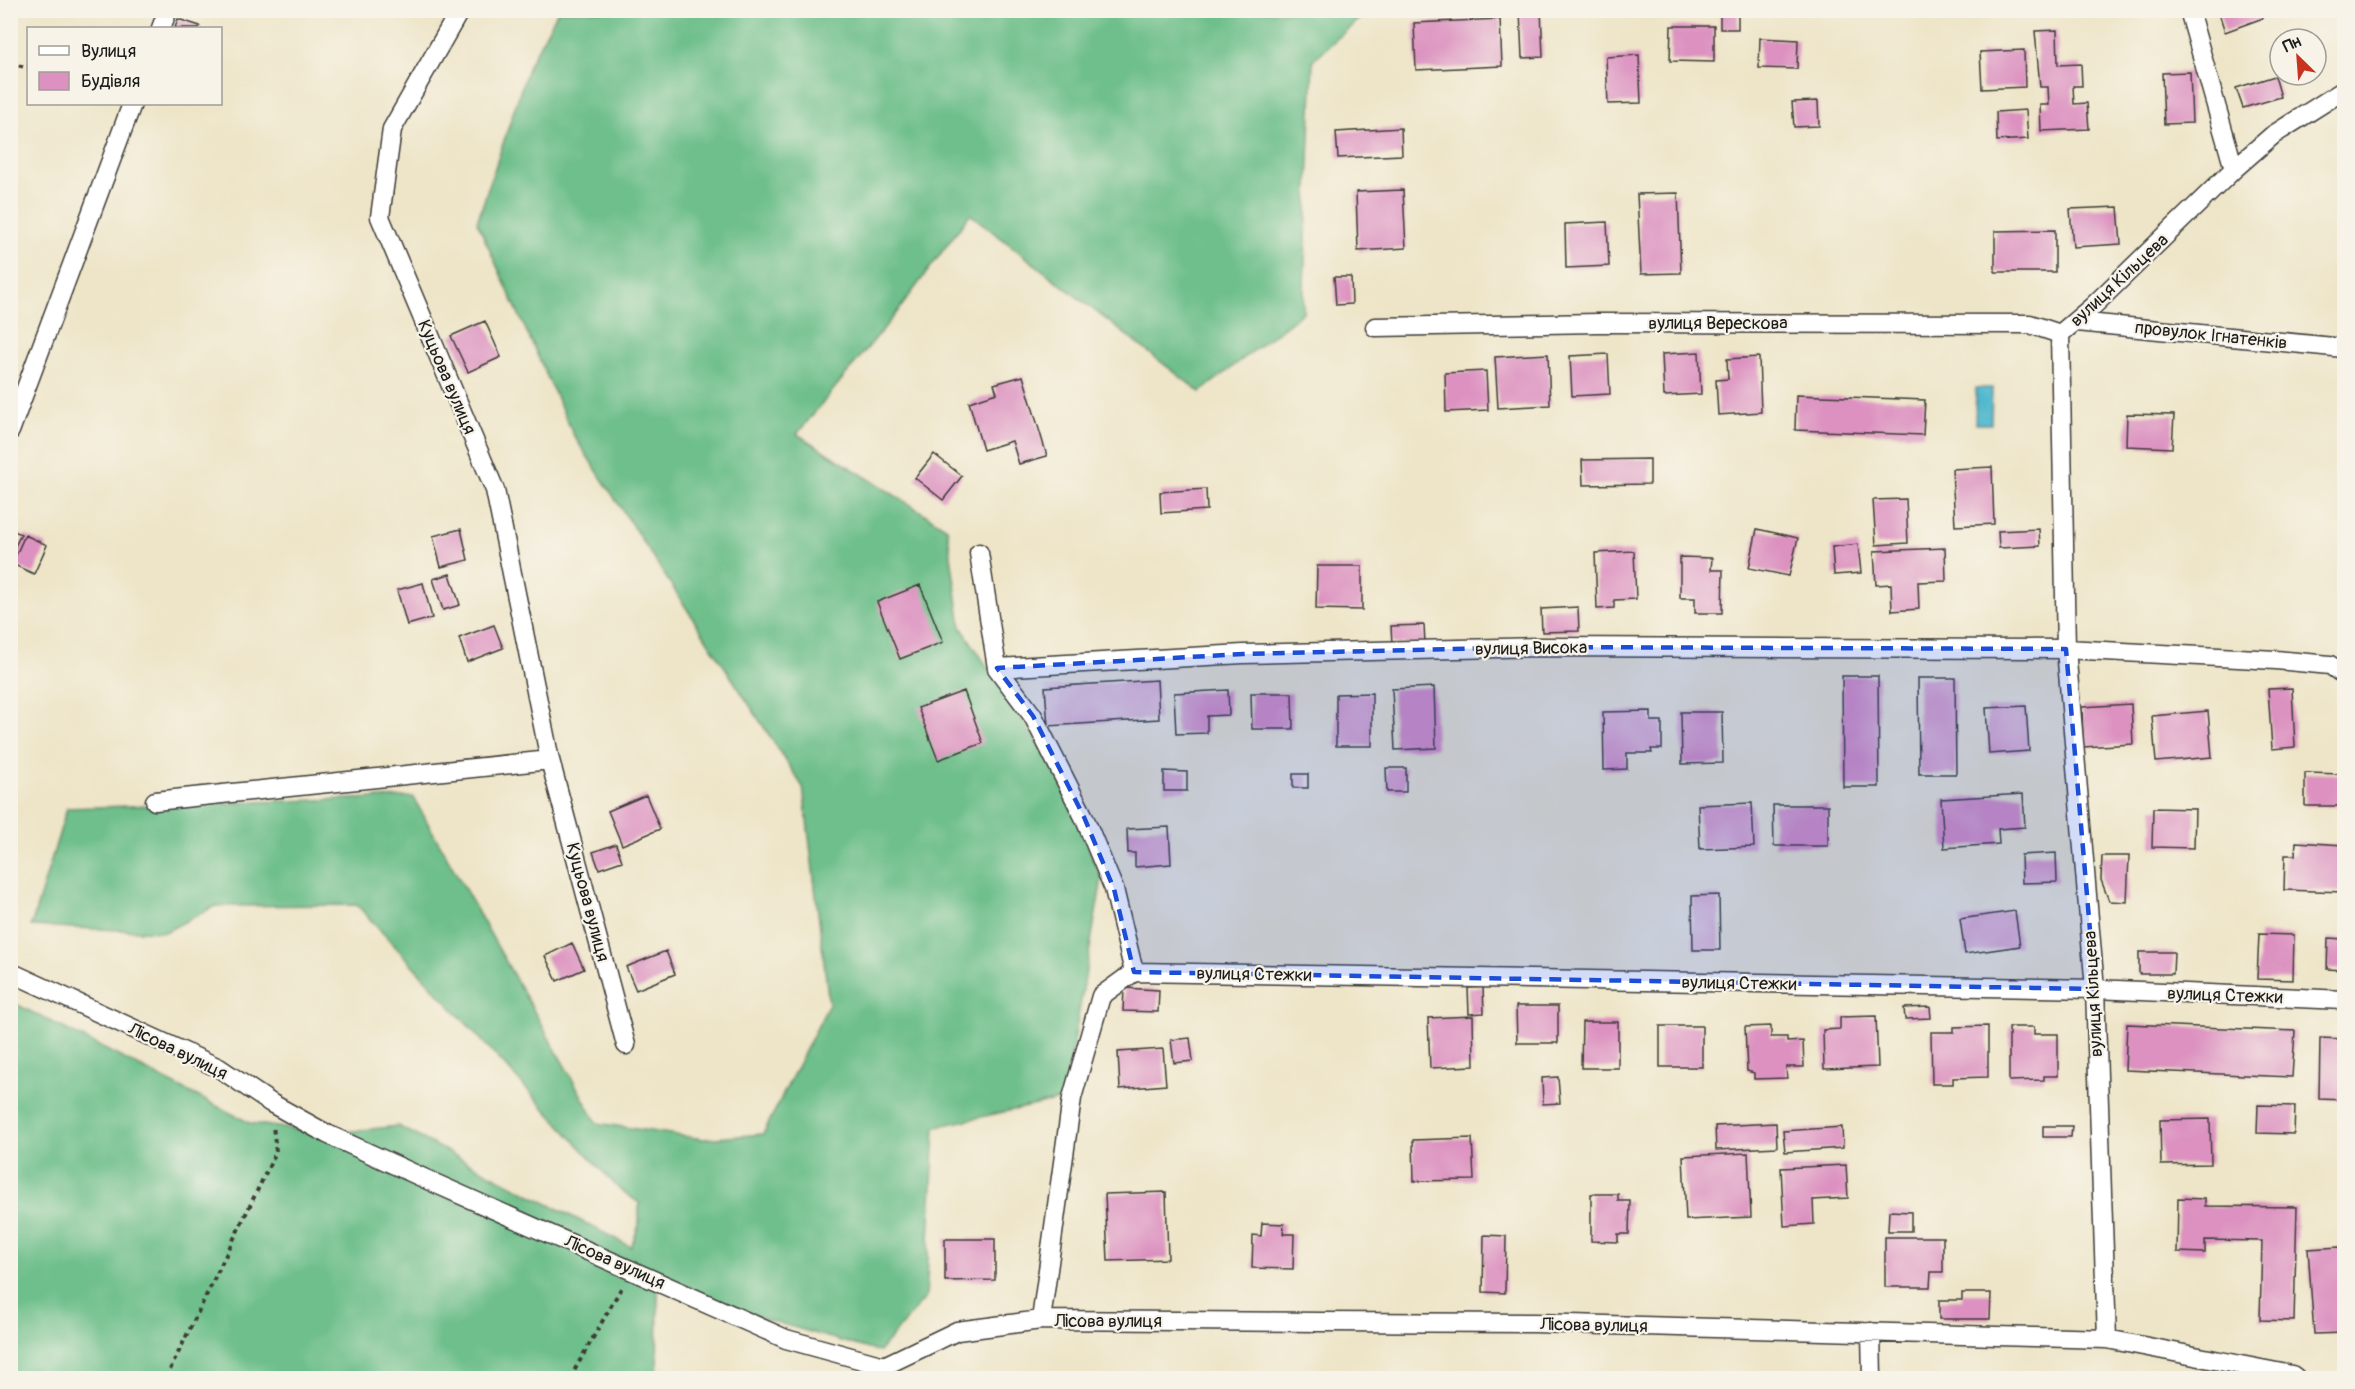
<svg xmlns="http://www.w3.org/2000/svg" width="2355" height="1389" font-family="Pangolin,sans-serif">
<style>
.forest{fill:#6ebf8b;stroke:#456e54;stroke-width:1.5}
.water{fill:#4fb7cd;stroke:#366a74;stroke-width:1.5}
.building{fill:#dc91c0}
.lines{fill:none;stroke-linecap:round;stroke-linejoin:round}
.minor-casing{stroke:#3c3a36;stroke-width:21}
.path{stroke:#3c3a36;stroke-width:4;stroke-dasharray:4.5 4.5;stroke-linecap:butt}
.minor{stroke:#fff;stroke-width:18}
.marked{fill:#1d4ed8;fill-opacity:0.2;stroke:#1d4ed8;stroke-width:4.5;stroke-dasharray:12 8;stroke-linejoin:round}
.labels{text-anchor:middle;stroke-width:4.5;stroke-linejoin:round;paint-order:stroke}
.street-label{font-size:18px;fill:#1c1c1c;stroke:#f7f3e8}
</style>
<rect width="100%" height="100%" fill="#f7f3e8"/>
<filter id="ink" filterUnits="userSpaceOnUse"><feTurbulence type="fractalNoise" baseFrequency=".0167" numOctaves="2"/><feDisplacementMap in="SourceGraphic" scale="12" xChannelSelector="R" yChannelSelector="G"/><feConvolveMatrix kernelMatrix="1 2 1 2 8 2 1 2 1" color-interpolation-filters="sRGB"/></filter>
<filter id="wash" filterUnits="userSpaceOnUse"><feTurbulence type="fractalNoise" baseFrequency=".008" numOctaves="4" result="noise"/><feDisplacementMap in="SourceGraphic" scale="24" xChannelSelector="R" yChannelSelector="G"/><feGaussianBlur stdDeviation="1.35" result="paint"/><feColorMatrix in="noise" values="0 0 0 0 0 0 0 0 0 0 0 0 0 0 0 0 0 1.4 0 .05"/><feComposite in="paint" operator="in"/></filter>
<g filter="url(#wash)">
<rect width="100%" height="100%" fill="#eee5c8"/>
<path class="forest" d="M558,11h810l-55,49 -10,252 -103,80 -230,-178 -72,97 -101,123 150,94 14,99 91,138 50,113 -38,221 -129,28 -9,170 -47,55 -221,-64 -1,90h-646l-1,-377 240,122 77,11 71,-8 233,121 8,-22v-22l-21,-15 -261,-283 -142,1 -50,26 -134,-6 36,-118 346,-11 184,326 106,16 60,-5 66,-130 -26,-217 -229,-351 -97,-214 52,-157z"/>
<path class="water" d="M1976,388h16l-1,36h-16z"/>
<g id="blocks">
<path class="building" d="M1520,10h21l2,47 -21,1z
M1720,10h18v19h-18z
M2218,10h42l3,8 -38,14z
M178,19l22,7 -1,2h-24z
M1500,19l2,47 -86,4 -2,-47z
M1671,26h43v36l-44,-1z
M2057,30l1,35 23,-1 1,22h-9l1,18 13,-1 2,26 -48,2 -1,-26h9l-1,-18h-8l-5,-56z
M1760,38l38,2 -1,29 -38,-1z
M2024,50l1,37 -43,2 -2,-37z
M1639,55l2,48 -33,1 -2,-47z
M2190,72l2,51 -28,1 -2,-51z
M2275,76l6,21 -38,11 -7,-20z
M1818,101l1,25 -25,1 -2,-25z
M2026,110l2,29 -31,2 -1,-29z
M1401,128l1,27 -64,3 -2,-26z
M1403,190l3,58 -48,3 -2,-59z
M1678,193l3,80 -40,1 -4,-80z
M2118,207l3,37 -48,3 -3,-38z
M1607,222l2,44 -43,2 -1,-44z
M2055,230v42h-60v-41z
M1334,277h17l1,27 -16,1z
M485,321l16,36 -33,15 -17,-36z
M1699,352l2,42 -37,2 -2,-42z
M1548,354l2,51 -52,3 -3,-51z
M1608,354l2,40 -38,2 -2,-40z
M1759,357l2,55 -43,3 -2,-35 12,-1 -1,-20z
M1486,371l2,39 -42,2 -1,-39z
M1023,376l24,80 -28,8 -7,-23 -29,9 -14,-48 28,-9 -3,-9z
M1796,395l129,5 -2,35 -128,-5z
M2127,414l47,1 -2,33 -46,-2z
M934,454l28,22 -19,24 -28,-22z
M1650,459v25l-67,1 -1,-25z
M1992,467l2,57 -39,2 -3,-57z
M1206,489l1,21 -46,3 -1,-21z
M1906,499l2,44 -32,2 -3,-45z
M10,529l11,5 -11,22z
M461,529l7,31 -27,7 -8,-31z
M1757,529l41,9 -9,38 -40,-8z
M2039,529l1,17 -41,2 -1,-17z
M25,535l22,10 -13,29 -22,-10z
M1858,544l3,29 -27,2 -2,-28z
M1945,548l1,33 -28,1 1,27 -27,2 -1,-27 -15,1 -2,-34z
M1634,551l2,48 -22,1v8l-17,1 -2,-56z
M1680,557l32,1 -1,12h12l-1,43h-27v-15h-15z
M1317,566h45v44l-46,-1z
M450,574l10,31 -17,5 -10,-31z
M423,583l9,35 -25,7 -10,-35z
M920,585l23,57 -43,17 -23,-57z
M1578,607l1,24 -37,1 -1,-23z
M494,625l9,23 -36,14 -8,-24z
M1424,625l1,18 -33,1 -1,-18z
M1842,676h36l1,111h-36z
M1918,678h37l1,96h-37z
M1157,680l2,39 -111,7 -3,-39z
M1434,687l2,61 -41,2 -3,-61z
M2292,688l3,59 -23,2 -4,-60z
M1228,690l1,25 -22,1v17l-31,1 -2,-41z
M964,691l19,52 -45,17 -20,-52z
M1251,693h41l1,36h-41z
M1372,693v53h-36v-52z
M2131,704l2,40 -50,3 -1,-40z
M2026,706l3,45 -40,3 -3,-46z
M1651,711v10h11v28h-11l1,4h-25v16l-23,1 -1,-58z
M2208,711l4,46 -56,5 -4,-46z
M1681,712h41l1,51 -41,1z
M1386,768h20v24h-19z
M1164,771l23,1v19h-23z
M2305,773l39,1v32h-39z
M1293,774h15v14h-15z
M2023,794l2,33 -27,2 1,15 -55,4 -3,-49z
M646,795l14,34 -38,16 -14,-34z
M1752,803l2,44 -54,2 -2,-44z
M1773,805h55v41h-54z
M2153,808l42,1 -1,39 -42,-1z
M1169,827l2,37 -36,3v-14h-7l-1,-24z
M2296,842l48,3v47l-60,-2 1,-35h10z
M616,844l6,17 -23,8 -6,-17z
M2056,853l1,29 -35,1 -1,-28z
M2102,856h27l-2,46 -18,-1 -8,-21z
M1719,895l1,55h-27l-1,-54z
M2015,911l5,35 -55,8 -5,-35z
M2259,934l35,1 -1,45 -36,-1z
M2328,938l16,1v31l-17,-1z
M572,943l12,26 -27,12 -12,-25z
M666,951l9,23 -39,16 -10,-23z
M2139,952h35l-1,22h-34z
M1483,987l1,26 -15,1 -1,-26z
M1124,988l35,2 -1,22 -35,-1z
M1516,1006h42v37h-41z
M1930,1007l1,11 -26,1 -1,-11z
M1473,1016l1,50 -44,2 -2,-50z
M1876,1016l2,51 -54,2 -1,-39 17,-1v-12z
M1582,1022h36v46h-37z
M2127,1024l168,7 -3,46 -167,-7z
M1660,1026h42v41h-42z
M1771,1026v11h16v5l16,-1 1,26h-18l1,11 -33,1v-6l-7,-2 -2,-44z
M1988,1026v51l-35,1v6h-21l-1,-52h23v-5z
M2009,1027h25v7h24v42h-14v4l-35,1z
M1190,1038l3,23 -19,2 -3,-23z
M2320,1038l24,1v61l-25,-1z
M1163,1049l3,36 -46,4 -2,-37z
M1558,1077l2,26 -17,1 -1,-26z
M2258,1105l37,1 -1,28 -37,-1z
M2210,1119l1,45 -50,1 -1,-45z
M1776,1123l1,24 -61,3 -1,-24z
M2043,1126h29l-1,11h-28z
M1842,1127l1,21 -58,4 -2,-21z
M1472,1138l2,42 -60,1 -1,-41z
M1748,1153l3,64 -65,3 -3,-64z
M1846,1165l2,33 -35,2 1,24 -30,2 -3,-58z
M1166,1192l2,67 -60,2 -3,-67z
M1591,1194h27v7h12l-1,33h-11v8l-27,-1z
M2178,1198l27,1v7l92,1 -3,114 -34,-1 2,-79 -57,-1v13l-28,-1z
M1889,1211l22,1v19h-23z
M1262,1223l22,1 -1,10h11l-1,35 -41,-1 1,-33 8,1z
M1484,1235l22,1 -1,57 -22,-1z
M1885,1237h58v35h-12l-1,15h-45z
M945,1239h50v41l-50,1z
M2340,1247l4,86 -30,1 -6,-85z
M1962,1293h29l-1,26h-51v-19h23z"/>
</g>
</g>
<g filter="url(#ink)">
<use href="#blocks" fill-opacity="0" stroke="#3c3a36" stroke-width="1.5"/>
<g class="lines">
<g class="minor-casing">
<path id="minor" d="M460,10l-68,119 -12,88 115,273 55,270 76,285
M161,28l7,-18
M2234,169l39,-34 71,-45
M2077,322l267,26
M1375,327l223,-4 432,1 30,10
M10,431l122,-327
M979,553l18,115 36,48 51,101 30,72 20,83 -33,24 -29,102 -31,222
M997,668l246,-14 298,-7 525,2 210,11 54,5 14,10
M155,801l395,-41
M10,972l209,96 52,35 56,31 114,52 345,153 98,27 73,-35 84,-11 279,2 214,1 573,16 185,36 4,3
M1134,972l961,17 249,11
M1871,1332l1,46
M2107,1339l-12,-350 -29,-340 -6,-315 33,-28 141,-137 -45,-159"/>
</g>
<path class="path" d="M10,63l18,5
M166,1378l110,-226 -3,-26
M570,1378l53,-93"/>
<use href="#minor" class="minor"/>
</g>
</g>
<path class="marked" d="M1541,647l525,2 29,340 -961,-17 -20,-83 -30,-72 -51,-101 -36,-48 246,-14z"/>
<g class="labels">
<g class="street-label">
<text transform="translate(2119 280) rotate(-43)" y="6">вулиця Кільцева</text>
<text x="1718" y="329">вулиця Верескова</text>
<text transform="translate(2211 335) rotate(6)" y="6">провулок Ігнатенків</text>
<text transform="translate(447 377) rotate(67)" y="6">Куцьова вулиця</text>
<text transform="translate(1531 648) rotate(-1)" y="6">вулиця Висока</text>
<text transform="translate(588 902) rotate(75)" y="6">Куцьова вулиця</text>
<text transform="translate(1254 974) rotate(1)" y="6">вулиця Стежки</text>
<text transform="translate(1739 983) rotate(1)" y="6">вулиця Стежки</text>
<text transform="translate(2093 994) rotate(-93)" y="6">вулиця Кільцева</text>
<text transform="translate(2225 995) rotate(2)" y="6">вулиця Стежки</text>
<text transform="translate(178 1051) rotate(26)" y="6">Лісова вулиця</text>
<text transform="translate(615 1262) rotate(24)" y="6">Лісова вулиця</text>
<text x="1108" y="1327">Лісова вулиця</text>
<text transform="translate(1594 1325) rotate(1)" y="6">Лісова вулиця</text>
</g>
</g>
<rect width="2355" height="1389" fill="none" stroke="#f7f3e8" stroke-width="36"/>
<rect x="27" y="27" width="195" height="78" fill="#f7f3e8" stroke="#9f9d96" stroke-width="1.5"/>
<rect x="39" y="46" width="30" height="9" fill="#ffffff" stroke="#9f9d96" stroke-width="1.5"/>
<text x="81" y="57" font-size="18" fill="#1c1c1c">Вулиця</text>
<rect x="39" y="72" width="30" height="18" fill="#dc91c0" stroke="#9f9d96" stroke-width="1.5"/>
<text x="81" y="87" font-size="18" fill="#1c1c1c">Будівля</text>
<g transform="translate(2298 57) rotate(335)"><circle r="28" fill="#f7f3e8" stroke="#9f9d96" stroke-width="1.5"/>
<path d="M0-4.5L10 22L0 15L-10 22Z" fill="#c8321e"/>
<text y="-9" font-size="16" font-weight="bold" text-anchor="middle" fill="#1c1c1c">Пн</text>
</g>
</svg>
